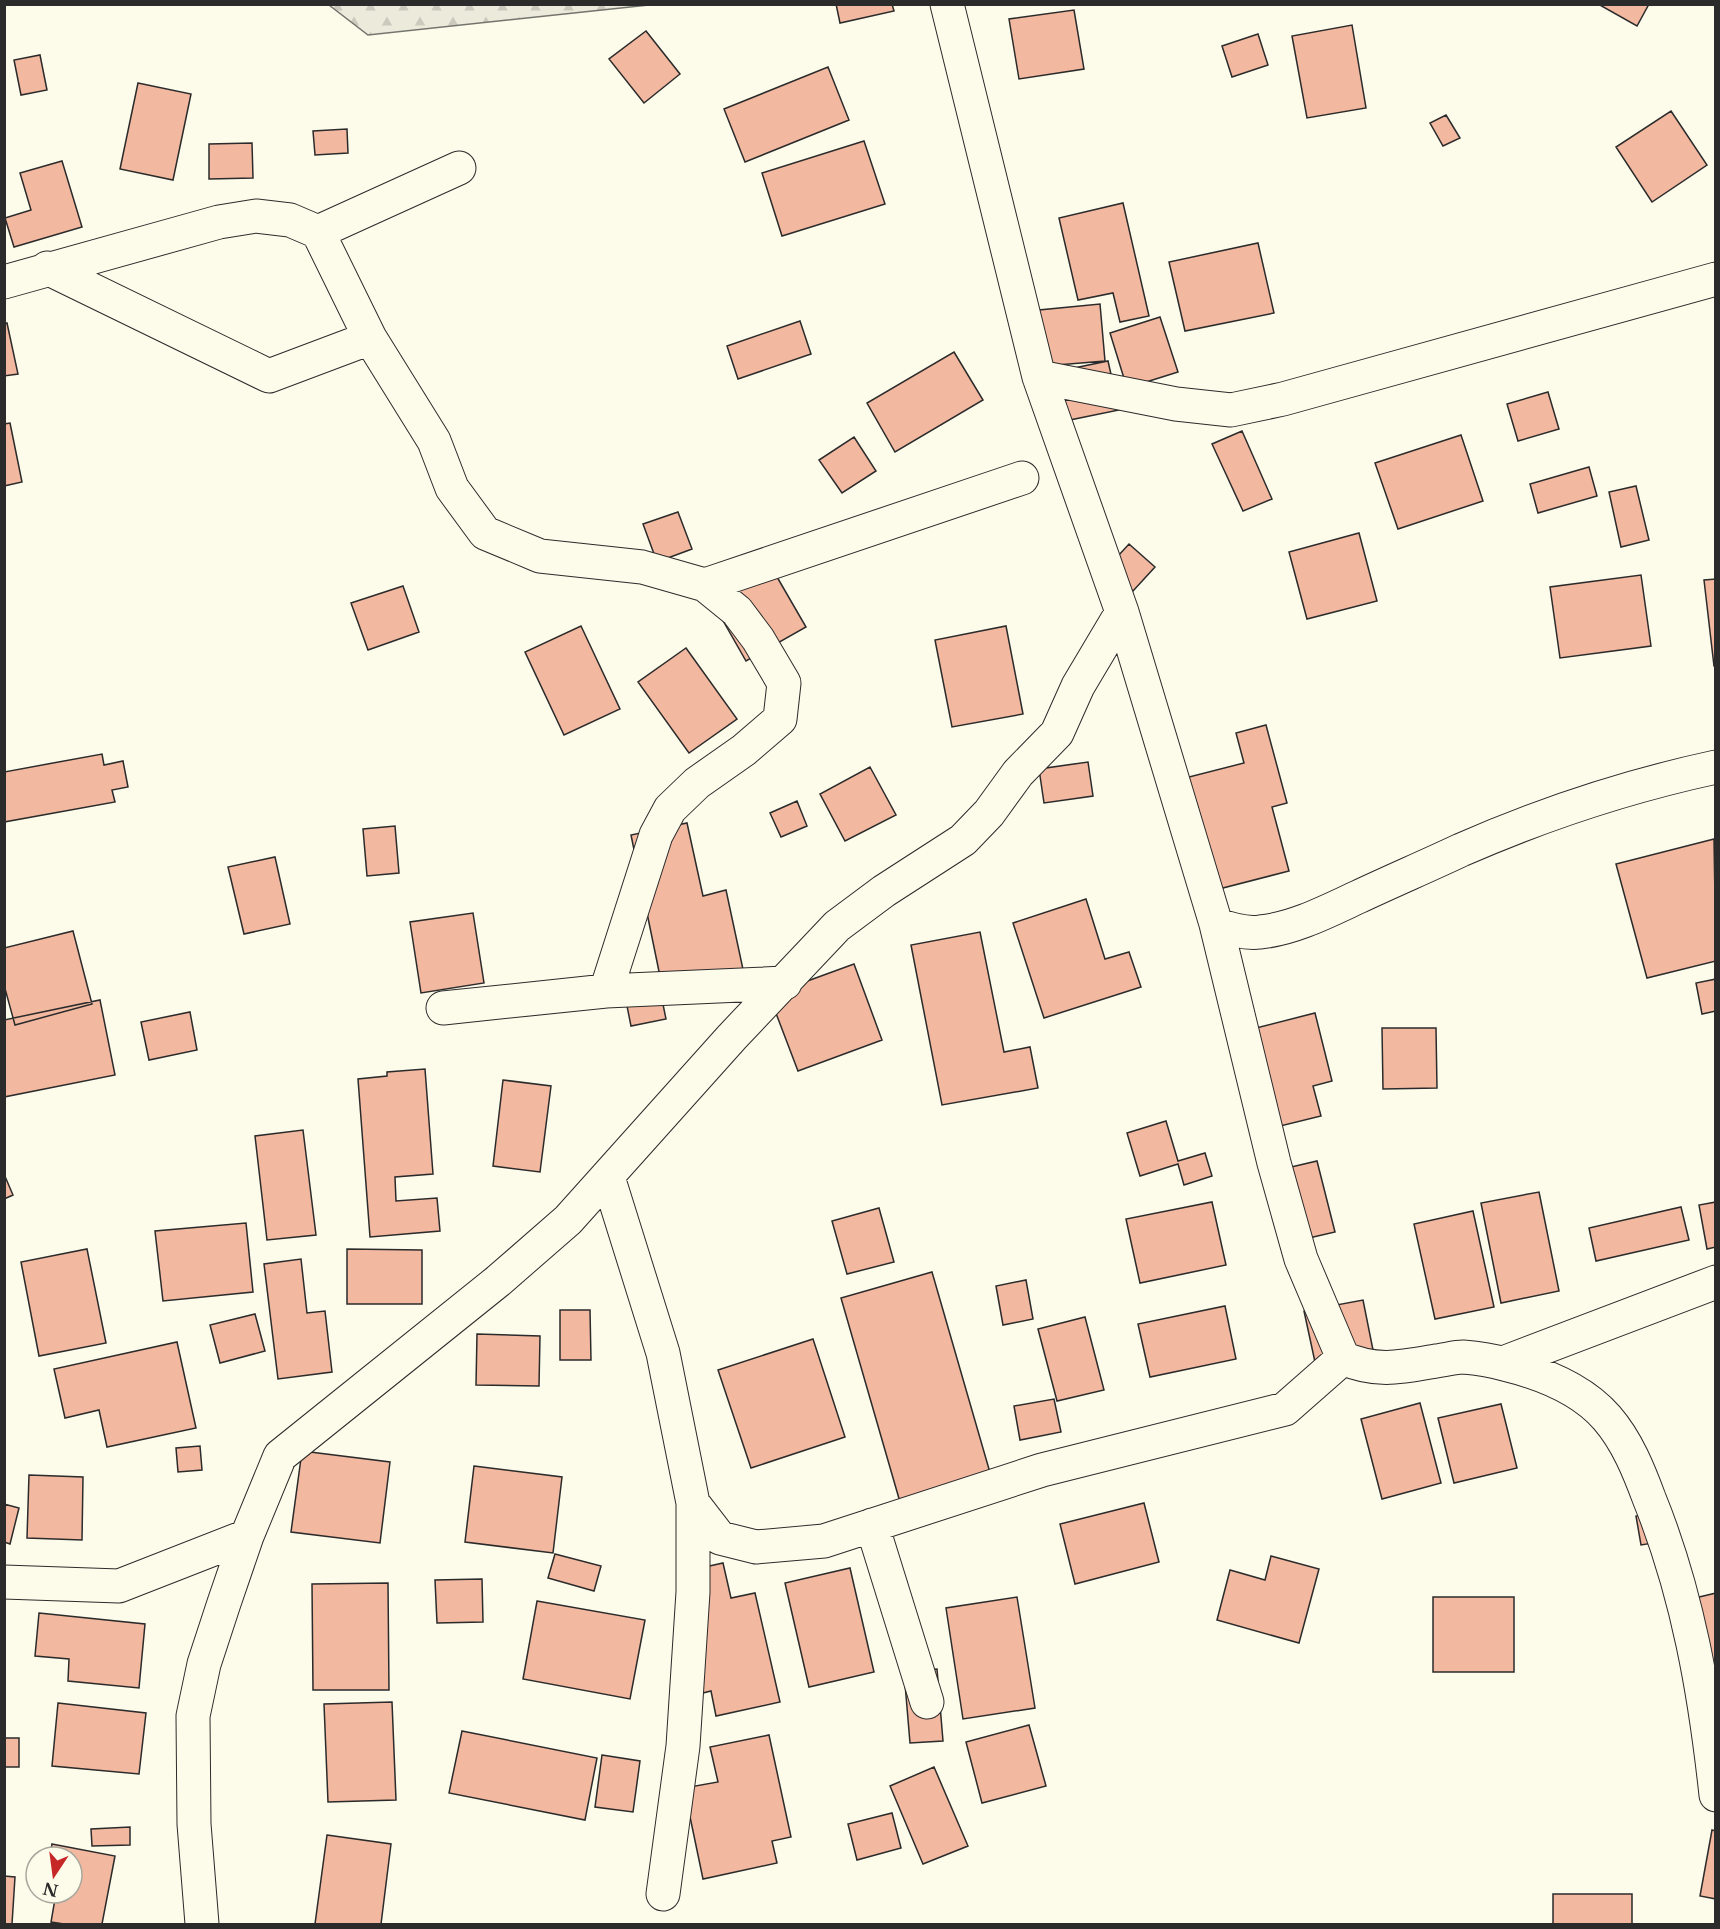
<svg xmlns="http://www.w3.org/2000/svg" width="1720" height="1929" font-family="'Libre Baskerville',serif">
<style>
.forest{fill:url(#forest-firs);stroke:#74746e;stroke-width:1.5}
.building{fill:#f2b8a0;stroke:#2b2b2b;stroke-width:1.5}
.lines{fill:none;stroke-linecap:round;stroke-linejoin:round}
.minor-casing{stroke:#2b2b2b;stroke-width:35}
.minor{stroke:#fdfbea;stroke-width:33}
</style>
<defs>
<pattern id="forest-firs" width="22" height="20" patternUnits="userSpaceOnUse" patternTransform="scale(1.5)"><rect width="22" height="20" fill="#ecebdb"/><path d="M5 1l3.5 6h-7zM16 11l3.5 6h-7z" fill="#cbcabc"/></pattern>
</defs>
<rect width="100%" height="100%" fill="#fdfbea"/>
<path class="forest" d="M329,5h320l-281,30z"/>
<path class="building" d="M836,4h56l2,7 -54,12z
M1598,4h51l-12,22z
M1074,10l10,59 -65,10 -10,-60z
M1352,25l14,83 -59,10 -15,-82z
M646,31l34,43 -36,29 -35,-44z
M1258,34l10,31 -36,12 -10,-31z
M40,55l7,35 -26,5 -7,-35z
M828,67l21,53 -104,42 -21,-53z
M138,83l53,11 -18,86 -53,-11z
M1671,111l36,54 -55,37 -36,-55z
M1446,115l14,23 -17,8 -13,-23z
M347,129l1,24 -33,2 -2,-24z
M864,141l21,63 -103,32 -20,-63z
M252,143l1,35 -44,1v-35z
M62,161l20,66 -68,20 -9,-29 26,-8 -11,-37z
M1123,203l26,113 -29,6 -7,-29 -35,7 -19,-82z
M1258,243l16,70 -89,18 -16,-69z
M1100,304l5,57 -60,5 -6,-56z
M1160,317l18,55 -51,16 -17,-55z
M800,321l11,33 -73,25 -11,-33z
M7,323l11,51 -14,2v-52z
M954,352l29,48 -88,52 -28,-49z
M1108,361l11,49 -64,13 -10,-49z
M1548,392l11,37 -41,12 -11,-37z
M10,423l12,59 -18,4v-62z
M1242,431l30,68 -29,12 -31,-67z
M1461,435l22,66 -85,28 -23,-66z
M854,437l22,34 -34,22 -23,-33z
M1589,467l8,29 -59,17 -8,-29z
M1636,486l13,54 -28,7 -12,-55z
M678,512l14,37 -35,13 -14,-38z
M1359,533l18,68 -70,18 -18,-67z
M1129,544l26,23 -22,24 -26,-23z
M773,570l33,57 -60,34 -33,-58z
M1641,575l10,71 -91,12 -10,-71z
M1716,579v87h-2l-10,-86z
M403,586l16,46 -51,18 -17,-47z
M581,626l39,83 -56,26 -39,-83z
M1006,626l17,88 -71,13 -17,-87z
M686,648l51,71 -48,34 -51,-71z
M1266,725l21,78 -15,4 17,64 -74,19 -30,-112 59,-15 -8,-30z
M102,754l2,11 19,-4 5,26 -16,3 3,12 -111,20v-50z
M1088,762l5,34 -49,7 -5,-34z
M870,767l26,48 -51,26 -25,-47z
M797,801l10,25 -26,11 -11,-24z
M687,823l16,73 23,-6 18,84 -81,17 -32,-156z
M395,826l4,47 -32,3 -4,-47z
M1714,839l2,122 -69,17 -31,-114z
M275,857l15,67 -46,10 -16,-67z
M1086,899l19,60 24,-7 12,35 -97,31 -31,-95z
M473,913l11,70 -63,10 -11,-71z
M73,931l19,73 -77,21 -11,-40v-37z
M980,932l24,120 26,-5 8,41 -96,17 -31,-160z
M854,964l28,76 -84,31 -29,-76z
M657,975l9,44 -35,7 -9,-45z
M1716,979v32l-14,3 -6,-31z
M100,1000l15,75 -111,22v-77z
M190,1012l7,38 -48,10 -8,-38z
M1315,1013l17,68 -19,5 8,30 -53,13 -24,-98z
M1382,1028h54l1,60 -54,1z
M425,1069l8,105 -38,3 1,24 41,-3 3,33 -70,6 -12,-158 29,-3v-4z
M503,1080l48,6 -11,86 -47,-6z
M1166,1121l12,40 27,-8 7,23 -28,9 -6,-21 -38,12 -13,-43z
M303,1130l13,105 -49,5 -12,-104z
M1317,1161l18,71 -52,12 -17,-71z
M4,1174l9,21 -9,4z
M1539,1192l20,99 -58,12 -20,-100z
M1212,1202l14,63 -86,18 -14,-64z
M1716,1202v45l-9,2 -8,-44z
M1681,1207l8,33 -93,21 -7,-33z
M879,1208l15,54 -47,12 -15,-53z
M1473,1211l21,96 -59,12 -21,-95z
M246,1223l7,69 -90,9 -8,-70z
M87,1249l19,94 -67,13 -18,-94z
M347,1249l75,1v54h-75z
M301,1259l6,54 18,-2 7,61 -54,7 -14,-115z
M932,1272l59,204 -91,26 -59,-204z
M1026,1280l7,39 -30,6 -7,-39z
M1363,1300l10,50 -58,12 -11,-51z
M1225,1306l11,53 -86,18 -12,-53z
M560,1310h30l1,50h-31z
M255,1314l10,37 -45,12 -10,-38z
M1085,1317l19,73 -47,11 -19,-72z
M477,1334l63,2 -1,50 -63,-1z
M813,1339l32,98 -94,31 -33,-98z
M177,1342l19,86 -89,19 -8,-37 -34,8 -11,-49z
M1054,1399l7,33 -41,8 -6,-34z
M1420,1403l21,80 -59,16 -21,-80z
M1501,1404l16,64 -63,15 -16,-65z
M200,1446l2,24 -24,2 -2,-24z
M302,1451l88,11 -10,81 -89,-11z
M474,1466l88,11 -9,76 -88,-11z
M29,1475l54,2 -1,63 -55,-2z
M1144,1503l15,59 -84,22 -15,-60z
M4,1504l15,4 -9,36 -6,-2z
M1661,1512l5,29 -25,4 -5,-29z
M555,1554l46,12 -7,25 -46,-13z
M1271,1556l48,13 -20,74 -82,-23 13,-50 35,10z
M723,1563l8,35 24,-5 25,109 -64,14 -5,-25 -20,5 -4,-125z
M850,1568l24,104 -65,15 -24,-104z
M482,1579l1,43 -46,1 -2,-43z
M388,1583l1,107h-76l-1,-106z
M1716,1593v88l-42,-78z
M1017,1597l18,111 -72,11 -17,-111z
M1433,1597h81v75h-81z
M537,1601l108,19 -15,79 -107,-20z
M39,1613l106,11 -6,64 -71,-7 1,-22 -34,-3z
M937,1669l6,72 -33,2 -6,-71z
M392,1702l4,98 -68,2 -4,-98z
M58,1703l88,10 -7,61 -87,-8z
M1029,1725l17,61 -64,17 -16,-61z
M462,1731l135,27 -12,62 -136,-27z
M769,1735l22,102 -19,4 5,22 -74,16 -19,-91 34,-6 -8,-35z
M4,1738h15v29h-15z
M602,1755l38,6 -7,51 -38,-5z
M934,1767l34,79 -45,18 -33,-78z
M892,1813l9,35 -44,12 -9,-36z
M130,1827v18l-38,1 -1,-17z
M1712,1830l4,1v68l-16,-3z
M327,1835l64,9 -10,80h-66z
M52,1844l63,12 -13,68h-38l-13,-2 5,-29h16v-36h-22z
M4,1876l11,1 -3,47h-8z
M1553,1894h79v30h-79z"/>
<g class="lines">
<g class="minor-casing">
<path id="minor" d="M947,4l92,373 83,235 94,312 58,239 27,96 42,99c33,15 59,9 93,3 9,-1 19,-4 27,-4 13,1 28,3 41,7 37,9 77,24 103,54 20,23 32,53 42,80 39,96 56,195 67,297
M318,232l141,-64
M47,268l222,108 101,-38
M4,282l215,-60 37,-6 34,4 28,12 52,106 64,103 18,47 33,45 55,23 102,11 63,18 32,26 21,28 26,44 -4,36 -36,31 -47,33 -27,26 -14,26 -50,156
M1039,377l137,27 55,6 52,-11 433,-120
M705,585l317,-107
M1216,924c13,5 29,10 44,8 33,-3 68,-21 98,-35 34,-16 69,-31 103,-47 82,-36 167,-64 255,-83
M443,1008l163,-17 179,-8
M608,1177l55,176 30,150v89l-10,154 -20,148
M1503,1363l213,-81
M693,1503l27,35 36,9 68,-6 218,-71 243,-61 58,-51
M872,1525l55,177
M4,1582l115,4 128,-50
M202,1924l-8,-100 -1,-108 11,-52 20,-61 23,-67 33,-80 218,-175 70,-61 164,-183 105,-111 47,-35 79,-51 26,-27 29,-40 39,-40 21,-47 44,-74"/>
</g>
<use href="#minor" class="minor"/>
</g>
<rect width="1720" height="1929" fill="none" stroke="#2b2b2b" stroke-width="12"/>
<g transform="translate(54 1875) rotate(193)"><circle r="28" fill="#fdfbea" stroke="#a9a89e" stroke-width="1.5"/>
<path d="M0-4.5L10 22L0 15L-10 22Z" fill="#c62828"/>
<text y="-9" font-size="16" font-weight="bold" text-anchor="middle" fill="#2b2b2b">N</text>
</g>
</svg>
